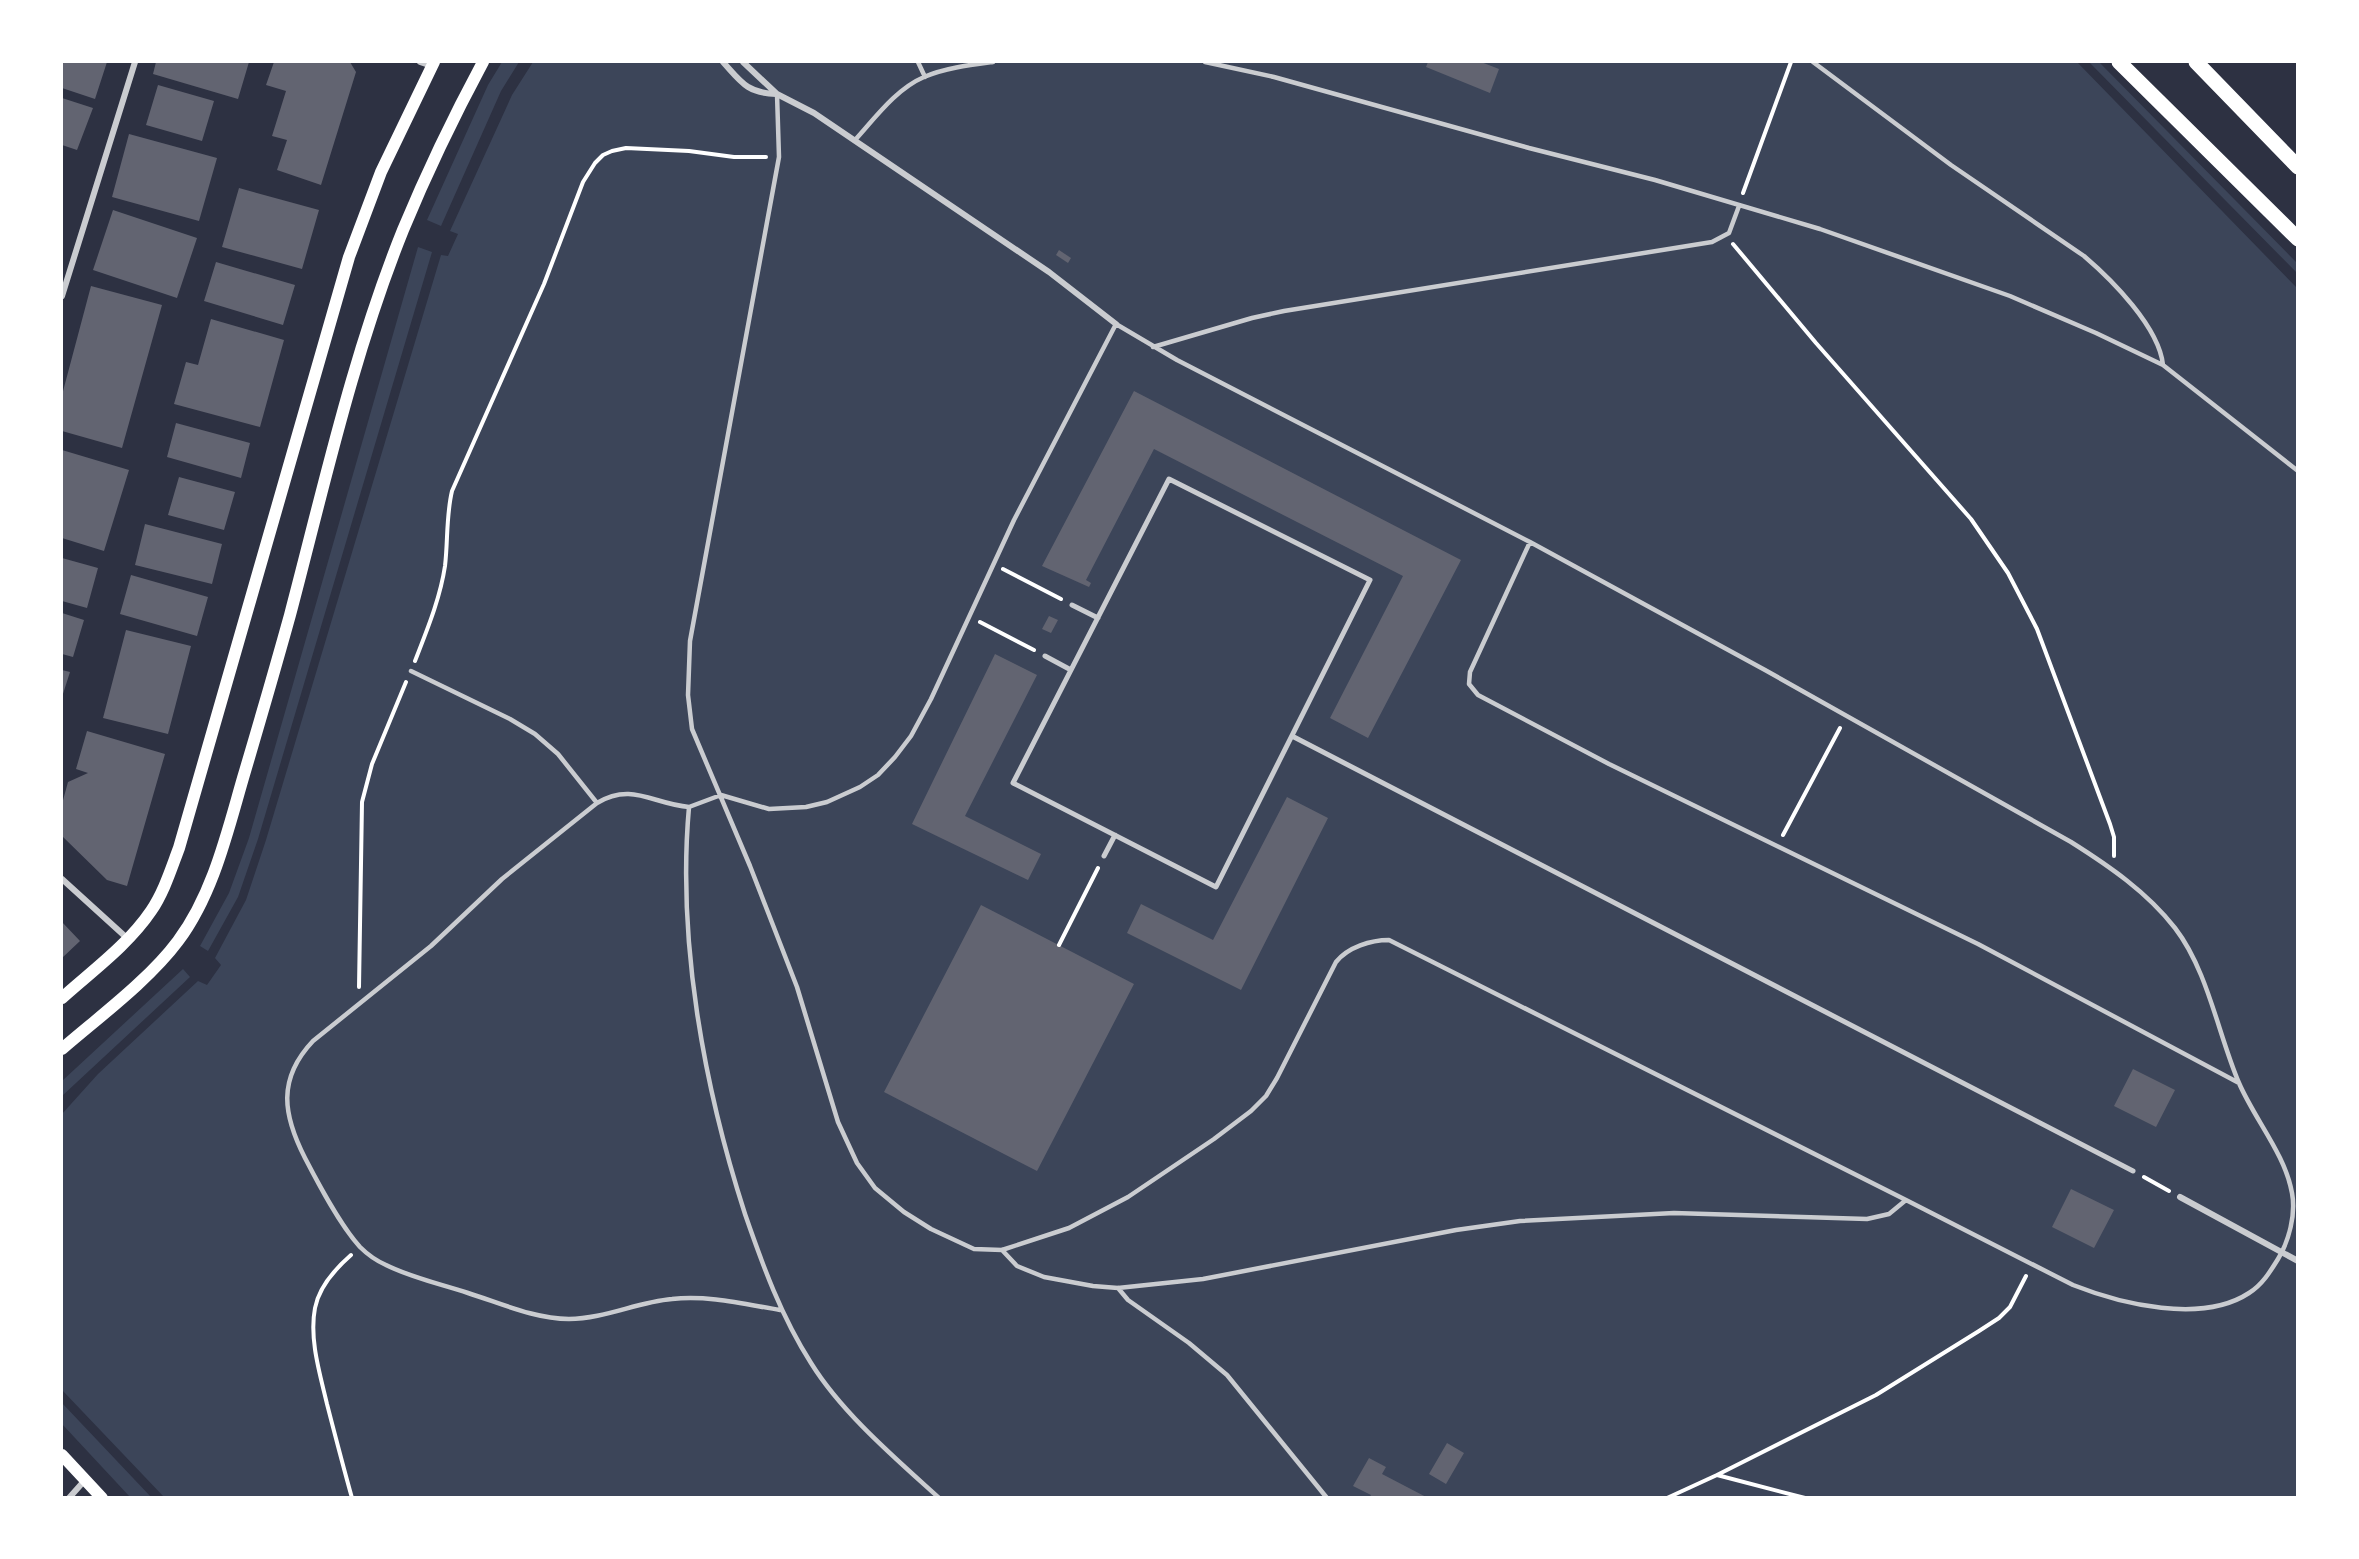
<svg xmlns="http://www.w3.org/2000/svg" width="2359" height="1559" font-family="'Noto Sans',sans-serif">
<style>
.green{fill:#3c4559}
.building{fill:#626471}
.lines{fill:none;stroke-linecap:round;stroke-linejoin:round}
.path{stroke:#fff;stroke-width:4}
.service{stroke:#caccd0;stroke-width:4.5}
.pedestrian{stroke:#caccd0;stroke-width:5}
.minor{stroke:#caccd0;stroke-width:6}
.secondary{stroke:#fff;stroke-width:12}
.primary{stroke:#fff;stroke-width:15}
</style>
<rect width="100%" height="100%" fill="#2d3142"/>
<path class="green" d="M502,62h17l-18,29 -60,135 -14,-6 61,-135z
M533,62h1544l220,226v1209h-2133l-102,-107v-276l36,-40 100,-93 9,4 14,-20 -6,-7 31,-58 20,-60 175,-585 7,1 10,-22 -8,-3 62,-136z
M2089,62h10l198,201v10z
M418,247l14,5 -174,587 -20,58 -30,54 -8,-5 29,-53 20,-55z
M183,969l7,8 -128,119v-15z
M62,1403l89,94h-21l-68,-73z"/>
<path class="building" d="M62,62h45l-12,37 -33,-11z
M156,62h93l-11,37 -85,-25z
M274,62h76l6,10 -35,113 -44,-15 10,-30 -15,-4 14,-45 -20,-6z
M1428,62h53l18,7 -9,24 -64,-26z
M158,85l56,16 -12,40 -56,-16z
M62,98l31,10 -16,42 -15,-5z
M129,134l88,24 -18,63 -87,-24z
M239,188l80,22 -17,59 -80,-22z
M113,210l84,28 -20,60 -84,-28z
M1059,250l12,8 -3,5 -12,-8z
M216,262l79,23 -12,40 -79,-24z
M91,286l71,19 -40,143 -60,-17v-36z
M211,319l73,21 -24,87 -86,-23 12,-42 12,3z
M1134,391l327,169 -93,178 -38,-20 73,-142 -249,-127 -68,131 5,3 -2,4 -47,-21z
M176,423l74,20 -9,35 -74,-21z
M62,450l67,20 -25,81 -42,-13z
M179,477l56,15 -11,38 -56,-15z
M145,524l77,20 -10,40 -77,-19z
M62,558l36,10 -11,40 -25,-7z
M131,575l77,22 -11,39 -77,-22z
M62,613l22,7 -11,37 -11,-3z
M1049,616l9,4 -7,13 -9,-4z
M126,630l65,16 -23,88 -65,-16z
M995,654l42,21 -72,141 76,38 -13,26 -116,-56z
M62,670l8,2 -8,25z
M87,731l78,23 -38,132 -20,-6 -45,-44v-32l6,-22 20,-9 -12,-4z
M1287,797l41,21 -87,172 -114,-57 14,-29 72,36z
M981,905l153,79 -97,187 -153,-79z
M62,922l18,19 -18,17z
M2133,1069l42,21 -19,37 -42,-21z
M2071,1189l43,21 -20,38 -42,-21z
M1447,1443l17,10 -18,31 -17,-10z
M1369,1458l17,9 -4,7 46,24h-59l2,-3 -18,-9z"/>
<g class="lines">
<path class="path" d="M1743,193l48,-131
M1733,244l83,99 155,176 37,54 29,56 73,195 4,13v19
M1003,569l58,30
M980,622l54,28
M415,661c12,-31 25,-62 30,-95 3,-25 1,-50 7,-75l92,-207 39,-102 12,-19 8,-8 9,-4 14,-3 63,3 45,6h32
M1783,835l57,-107
M1059,945l39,-77
M359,987l3,-185 10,-38 34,-82
M2144,1177l25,14
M351,1255c-16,14 -32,32 -36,53 -6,31 5,66 12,96 8,31 16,62 25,94
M1717,1475l159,-80 103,-64 20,-13 11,-11 16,-31
M1667,1498l50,-23 88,23"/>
<path class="service" d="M918,62l7,15
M1205,62l69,15 255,71 126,32 165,49 190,67 86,37 67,32 135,106
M1813,62l138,103 133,91c28,24 75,71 79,109
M777,94l2,63 -89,484 -2,54 4,34 58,137 47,121 41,135 19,41 18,25 29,24 27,17 43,20 28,1 67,-22 59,-31 86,-58 37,-28 15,-15 11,-18 59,-116c12,-15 35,-22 53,-22l517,260
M855,140c20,-22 41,-51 69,-63 21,-9 46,-12 69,-15
M1153,347l99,-29 32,-7 428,-69 17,-9 10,-27
M1530,542l-60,130 -1,12 9,11 131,69 369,180 261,139
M411,671l99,48 25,15 23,20 39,49
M689,807c-36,-3 -57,-25 -92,-4l-95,76 -71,67 -118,95c-36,38 -30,74 -8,117 14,27 35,67 55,89 7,7 17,14 26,18 26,13 55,19 82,28 32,10 67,26 101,26 35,0 68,-17 103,-20 36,-4 72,5 108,11
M1118,1288l10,12 61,43 38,32 100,123
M939,1498c-44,-40 -97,-85 -128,-135 -30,-47 -48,-97 -66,-149 -41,-127 -68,-273 -56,-407l32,-12 48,14 37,-2 21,-5 33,-15 18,-12 17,-18 16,-21 20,-37 83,-179 102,-196 61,36 353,182 235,128 306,172c38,24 76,50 104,86 33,43 43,106 64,155 16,37 46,71 53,110 4,21 -3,48 -14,66 -8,13 -16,26 -29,34 -47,31 -128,11 -176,-8l-167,-85 -17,14 -22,5 -193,-6 -154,8 -64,9 -253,49 -85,9 -25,-2 -49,-9 -27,-11 -15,-16"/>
<path class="pedestrian" d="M1169,479l201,101 -154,307 -203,-104z
M1072,605l26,13
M1045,656l26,14
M1292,736l841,435
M1104,856l11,-21"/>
<path class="minor" d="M420,62l12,4
M723,62c18,20 24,31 53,32
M743,62l34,32 37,19 235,159 67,52
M62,296l73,-234
M62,879l66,60
M2180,1197l118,64
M69,1498l16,-18"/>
<path class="secondary" d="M62,998c30,-27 66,-53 89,-87 13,-19 20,-42 28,-63l170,-591 32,-85 53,-110
M62,1049c37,-32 87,-69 116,-108 35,-47 49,-108 65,-163 16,-54 32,-109 47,-163 34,-129 63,-261 113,-385 24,-58 51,-114 80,-168
M62,1455l40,43"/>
<path class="primary" d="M2119,62l179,177
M2196,62l102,105"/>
</g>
<rect width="2359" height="1559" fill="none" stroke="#ffffff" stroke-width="126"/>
</svg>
